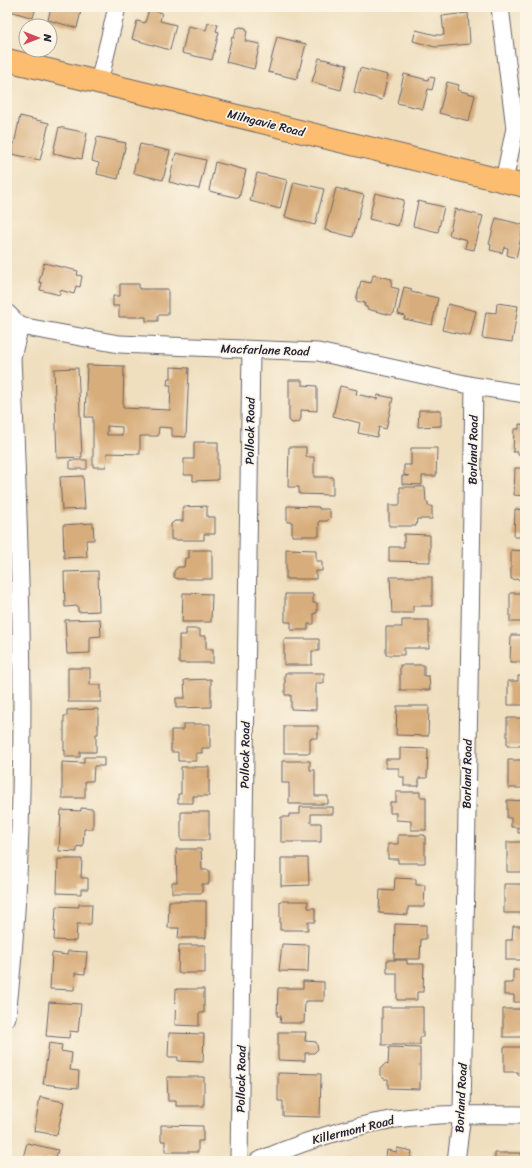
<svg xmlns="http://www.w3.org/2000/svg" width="532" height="1168" font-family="Sriracha,sans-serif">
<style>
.building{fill:#d8ad7c;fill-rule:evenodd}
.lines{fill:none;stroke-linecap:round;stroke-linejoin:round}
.street-casing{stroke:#6a6469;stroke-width:19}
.primary-casing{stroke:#6a6469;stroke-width:24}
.street{stroke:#fff;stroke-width:17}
.primary{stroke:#fcbd6f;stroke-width:22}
.labels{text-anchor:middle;stroke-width:3.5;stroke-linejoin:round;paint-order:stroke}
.street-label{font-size:12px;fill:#22223b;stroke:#fcf5e5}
</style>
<rect width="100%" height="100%" fill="#fcf5e5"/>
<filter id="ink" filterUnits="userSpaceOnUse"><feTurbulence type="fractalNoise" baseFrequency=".025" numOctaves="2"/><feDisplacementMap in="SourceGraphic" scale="8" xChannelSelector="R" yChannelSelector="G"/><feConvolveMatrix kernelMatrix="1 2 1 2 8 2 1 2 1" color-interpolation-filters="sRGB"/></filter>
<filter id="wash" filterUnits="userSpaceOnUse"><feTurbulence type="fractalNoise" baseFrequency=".012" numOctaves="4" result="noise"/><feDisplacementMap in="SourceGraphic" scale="16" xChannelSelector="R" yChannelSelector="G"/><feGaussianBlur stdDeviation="0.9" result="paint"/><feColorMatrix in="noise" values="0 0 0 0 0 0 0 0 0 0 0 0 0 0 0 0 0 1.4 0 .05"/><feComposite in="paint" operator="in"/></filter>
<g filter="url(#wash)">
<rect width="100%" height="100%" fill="#efdfbf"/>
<g id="blocks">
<path class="building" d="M7,7h29l-3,11 -26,-8z
M51,7h31l-5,21 -29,-8z
M149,9l13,4 -2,8 16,4 -6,25 -38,-11 5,-18 8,2z
M468,13l2,31 -35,3 -22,-6 3,-11 20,5h8l-2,-19z
M208,23l10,2 -2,6 3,1 -7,28 -30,-7 6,-27 18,4z
M240,27l6,1 1,4 -2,9 15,3 -6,25 -28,-7 6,-25 2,1 2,-9z
M277,37l29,7 -9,35 -29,-7z
M319,58l28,7 -6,25 -29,-8z
M360,68l28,7 -6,25 -28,-8z
M404,74l24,6 1,-3 6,1 -3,12 -4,-1 -5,20 -26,-6z
M447,82l12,3 -2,5 18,5 -6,26 -30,-8z
M20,116l29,7 -9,37 -28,-6z
M59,127l28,6 -5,26 -29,-6z
M97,137l29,6 -8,36 -21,-5 2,-11 -7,-2z
M140,144l30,7 -7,29 -30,-7z
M176,153l30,7 -7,29 -30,-7z
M215,162l31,8 -7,28 -30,-7z
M257,173l30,7 -7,29 -30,-8z
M294,182l30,7 -9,36 -30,-8z
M336,188l28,7 -11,42 -28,-7z
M375,193l29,7 -6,26 -29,-7z
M418,201l26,6 -6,25 -25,-6z
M455,209l28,7 -9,34 -9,-2 2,-8 -18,-5z
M496,218l28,7 -8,33 -9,-3 1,-7 -4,-1 -2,6 -12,-3 1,-5 -2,-1z
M44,263l34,8 -1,4 5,1 -2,11 -4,-1 -2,8 -14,-4v5l-20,-5 2,-7 -3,-1z
M373,275l19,4 -1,8 8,2 -5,24 -3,2 -24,-6v-2l-3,-1 1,-3 -9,-2 5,-20 10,2z
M120,284h19v5h29v26h-10v6h-12v-4h-27v-11h-6v-10h7z
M404,287l8,2 -1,3 27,6 -6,27 -28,-6 1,-3 -7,-2z
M497,303l21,3 -6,36 -30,-4 4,-26 10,1z
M448,304l28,7 -6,25 -28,-6z
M87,365l37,1 -1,42 47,2 1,-25h-4l1,-7h3v-11l18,1 -3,69 -14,-1v-8l-13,-1 -1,9h-18v18l-33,-1 -1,14h-13v-50h-8zM107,426l15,1v8h-15z
M78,368l4,89 -25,1 -3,-89z
M289,380h13v5l15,1v25l-16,-1v8l-2,4 -7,1 -3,-3z
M340,386l17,4 -1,4 21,5 1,-4 15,3 -7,31 -7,-2 -2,10 -19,-4 2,-10 -27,-7z
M419,410h22v16l-23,1z
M519,424l6,1v31l-7,-1v-3h-5l1,-23h5z
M194,442h24v38l-25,1v-6h-9v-16h10z
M289,447h17v10h8v20h19v18l-34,-1v-7h-11z
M411,448h26l-1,28h-14v9l-20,-1v-8h7l-5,-1v-10h7z
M70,460h17v9h-17z
M515,468h10v28l-11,-1z
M83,476l2,33 -23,1 -2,-33z
M400,487h25l1,15h2v4h4v13h-15l-1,7h-27v-21h11z
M207,506v11h8v17h-11v6h-29l-4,-1v-15l4,-3h8v-14z
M287,506l32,1v2h9l2,2v7l-3,3h-8v15h-27v-14h-5z
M515,509l10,1v27h-11z
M93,523l1,17h-8l1,17 -23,1 -1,-33z
M404,534l26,1v27l-41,-1v-14h15z
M286,549l30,1v11h6v10h-6v8h-30z
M189,550h23v29h-34l-4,-2v-6l4,-4h6l1,-9h4z
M511,550l14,1v29l-14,-1z
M98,571l1,40 -21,1v-6l-13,1 -1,-35z
M390,577h42v29h-19v7h-21z
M183,593l29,1 -1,28h-29z
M510,593h15v29h-15z
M285,594h28v9h4v10h-3v11h-6v6h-17v-8h-6z
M100,619l1,17 -11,1v16l-23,1 -2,-34z
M402,620h27v28h-25v7h-18v-28h16z
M186,629h14v7h6v13h7v14h-34v-28h7z
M511,635h14v27h-15z
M284,639h35v12h-7v14h-28z
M400,665h24v11h5l1,14h-30z
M68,668h22v17h11v17h-33z
M285,673h39v10h-8v27l-25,-1v-14h-6z
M518,676h7v29h-17v-24h10z
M211,679v28l-35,1v-10h9l-1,-18z
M397,706h32l-1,30 -32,-1z
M98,709v25h-2v18h-16v5h-15v-7l-1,1v-35h3v-6z
M507,718h18v28h-18z
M183,724h27v24h-8v5h-6v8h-18v-9h-7v-22h12z
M284,726h34v12h-8v15h-26z
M400,748l28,1 -1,29h-8v8h-15v-9h-5v-9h-13v-9h14z
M84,757h20v9h-10l-1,15h-8v17h-23v-36l22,1z
M508,760h17v28h-17z
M282,761h28v9h5v26h13v8h-39v-21h-7z
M181,767h28v29h-16v7h-15v-9h3z
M396,792h24v5h6v33h-15v-9l-15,-1v-7h-6v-11h6z
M507,800l18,1v32h-7v-6h-7v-9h-4z
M300,807h33v7h-22v9h10v19h-40v-25h8v-3h11z
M81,808l12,1v20h-9l-1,18 -6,-1v6l-18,-1 2,-41 20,1z
M181,812h28v28h-28z
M398,835h27v28h-27v-4h-10v-15h10z
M507,842h18v30h-18z
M176,849h25l1,21h7v14h-7v9h-30v-11h5z
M281,858h27l1,27 -28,1z
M58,859h24l-1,19h7v11h-7v5l-24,-1z
M395,878l21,1v6h9l-1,22h-16v8l-29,-2 1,-23 14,1z
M504,884h21v29h-21z
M169,901h37v37h-28l1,-10h-11z
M280,901h28v7h7v14h-7v8h-28z
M79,904h13l-1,20h-14l-1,17 -22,-1 2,-34 23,1z
M395,924l31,1v14h-5l-1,20h-26z
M513,926h12v34h-19v-20h6z
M282,944l27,1 -1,27 -29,-1z
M179,945h26v28h-27z
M68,951l19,1 -2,22 -10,-1 -1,17 -24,-1 2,-36 15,2z
M387,960h20v4h17l-1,28h-6v8h-20v-27h-10z
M513,970h12v32h-11v-7h-10v-12h9z
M303,981l21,1v19h-19l-1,22h-24l1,-7h-4l1,-28h25z
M176,989h28v24h-5v13l-24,-1z
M49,1002l32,2 -3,28 -8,-1 -1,7 -23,-2z
M522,1004h3v33h-22v-28h19z
M382,1007h41v30h-3v8h-38z
M278,1032h28l-1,9 11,1 2,7 -4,4h-9v8l-27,-1z
M169,1033l35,1 -1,28 -25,-1v-4h-10z
M49,1043l13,2 -1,6 11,2 -2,17 9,1 -1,17 -35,-4z
M389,1047l31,1v41l-32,-1v-9h-4l-4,-4v-6l5,-5 3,1z
M504,1047h21v28h-7v-3h-14z
M278,1073l43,1 -1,43 -37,-1v-15h-5z
M167,1077h37v29h-28v-5h-8z
M40,1097l24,5 -7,33 -23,-4z
M161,1125l42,1v15h-5v11h-33v-11h-4z
M27,1143l31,7 -3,10 -8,-2 -1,3h-24z
M397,1148l15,3 -2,10h-25l2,-11 10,2z
M495,1153h26v8h-26z
M351,1157l1,4h-19l8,-3v2z"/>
</g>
</g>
<g filter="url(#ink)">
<use href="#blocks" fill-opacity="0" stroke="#6a6469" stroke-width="1"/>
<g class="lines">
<g class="street-casing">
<path id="street" d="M500,7l15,121 -11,53
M99,82l18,-75
M7,313l13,13 99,18 199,8 156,34 51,8
M7,1017c24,-219 14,-441 5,-660l8,-31
M239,1161l12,-811
M258,1161c58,-25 118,-44 182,-46 28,-1 57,0 85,0
M456,1161l6,-46 12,-729"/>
</g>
<g class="primary-casing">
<path id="primary" d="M7,60l518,126"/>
</g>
<use href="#street" class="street"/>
<use href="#primary" class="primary"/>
</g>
</g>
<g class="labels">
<g class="street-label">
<text transform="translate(266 123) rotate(14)" y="4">Milngavie Road</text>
<text transform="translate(265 350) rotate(2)" y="4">Macfarlane Road</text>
<text transform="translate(250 431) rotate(-89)" y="4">Pollock Road</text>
<text transform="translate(473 450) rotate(-89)" y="4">Borland Road</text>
<text transform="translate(245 755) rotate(-89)" y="4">Pollock Road</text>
<text transform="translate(467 774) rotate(-89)" y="4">Borland Road</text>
<text transform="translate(241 1079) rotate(-89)" y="4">Pollock Road</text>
<text transform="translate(461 1098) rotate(-87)" y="4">Borland Road</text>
<text transform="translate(353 1130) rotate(-14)" y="4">Killermont Road</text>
</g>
</g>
<rect width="532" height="1168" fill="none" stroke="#fcf5e5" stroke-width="24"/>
<g transform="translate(38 38) rotate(90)"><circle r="19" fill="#fcf5e5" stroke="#a5a1a1"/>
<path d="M0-3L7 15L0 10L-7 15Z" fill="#d1495b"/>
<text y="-6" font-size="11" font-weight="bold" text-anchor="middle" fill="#22223b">N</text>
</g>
</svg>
